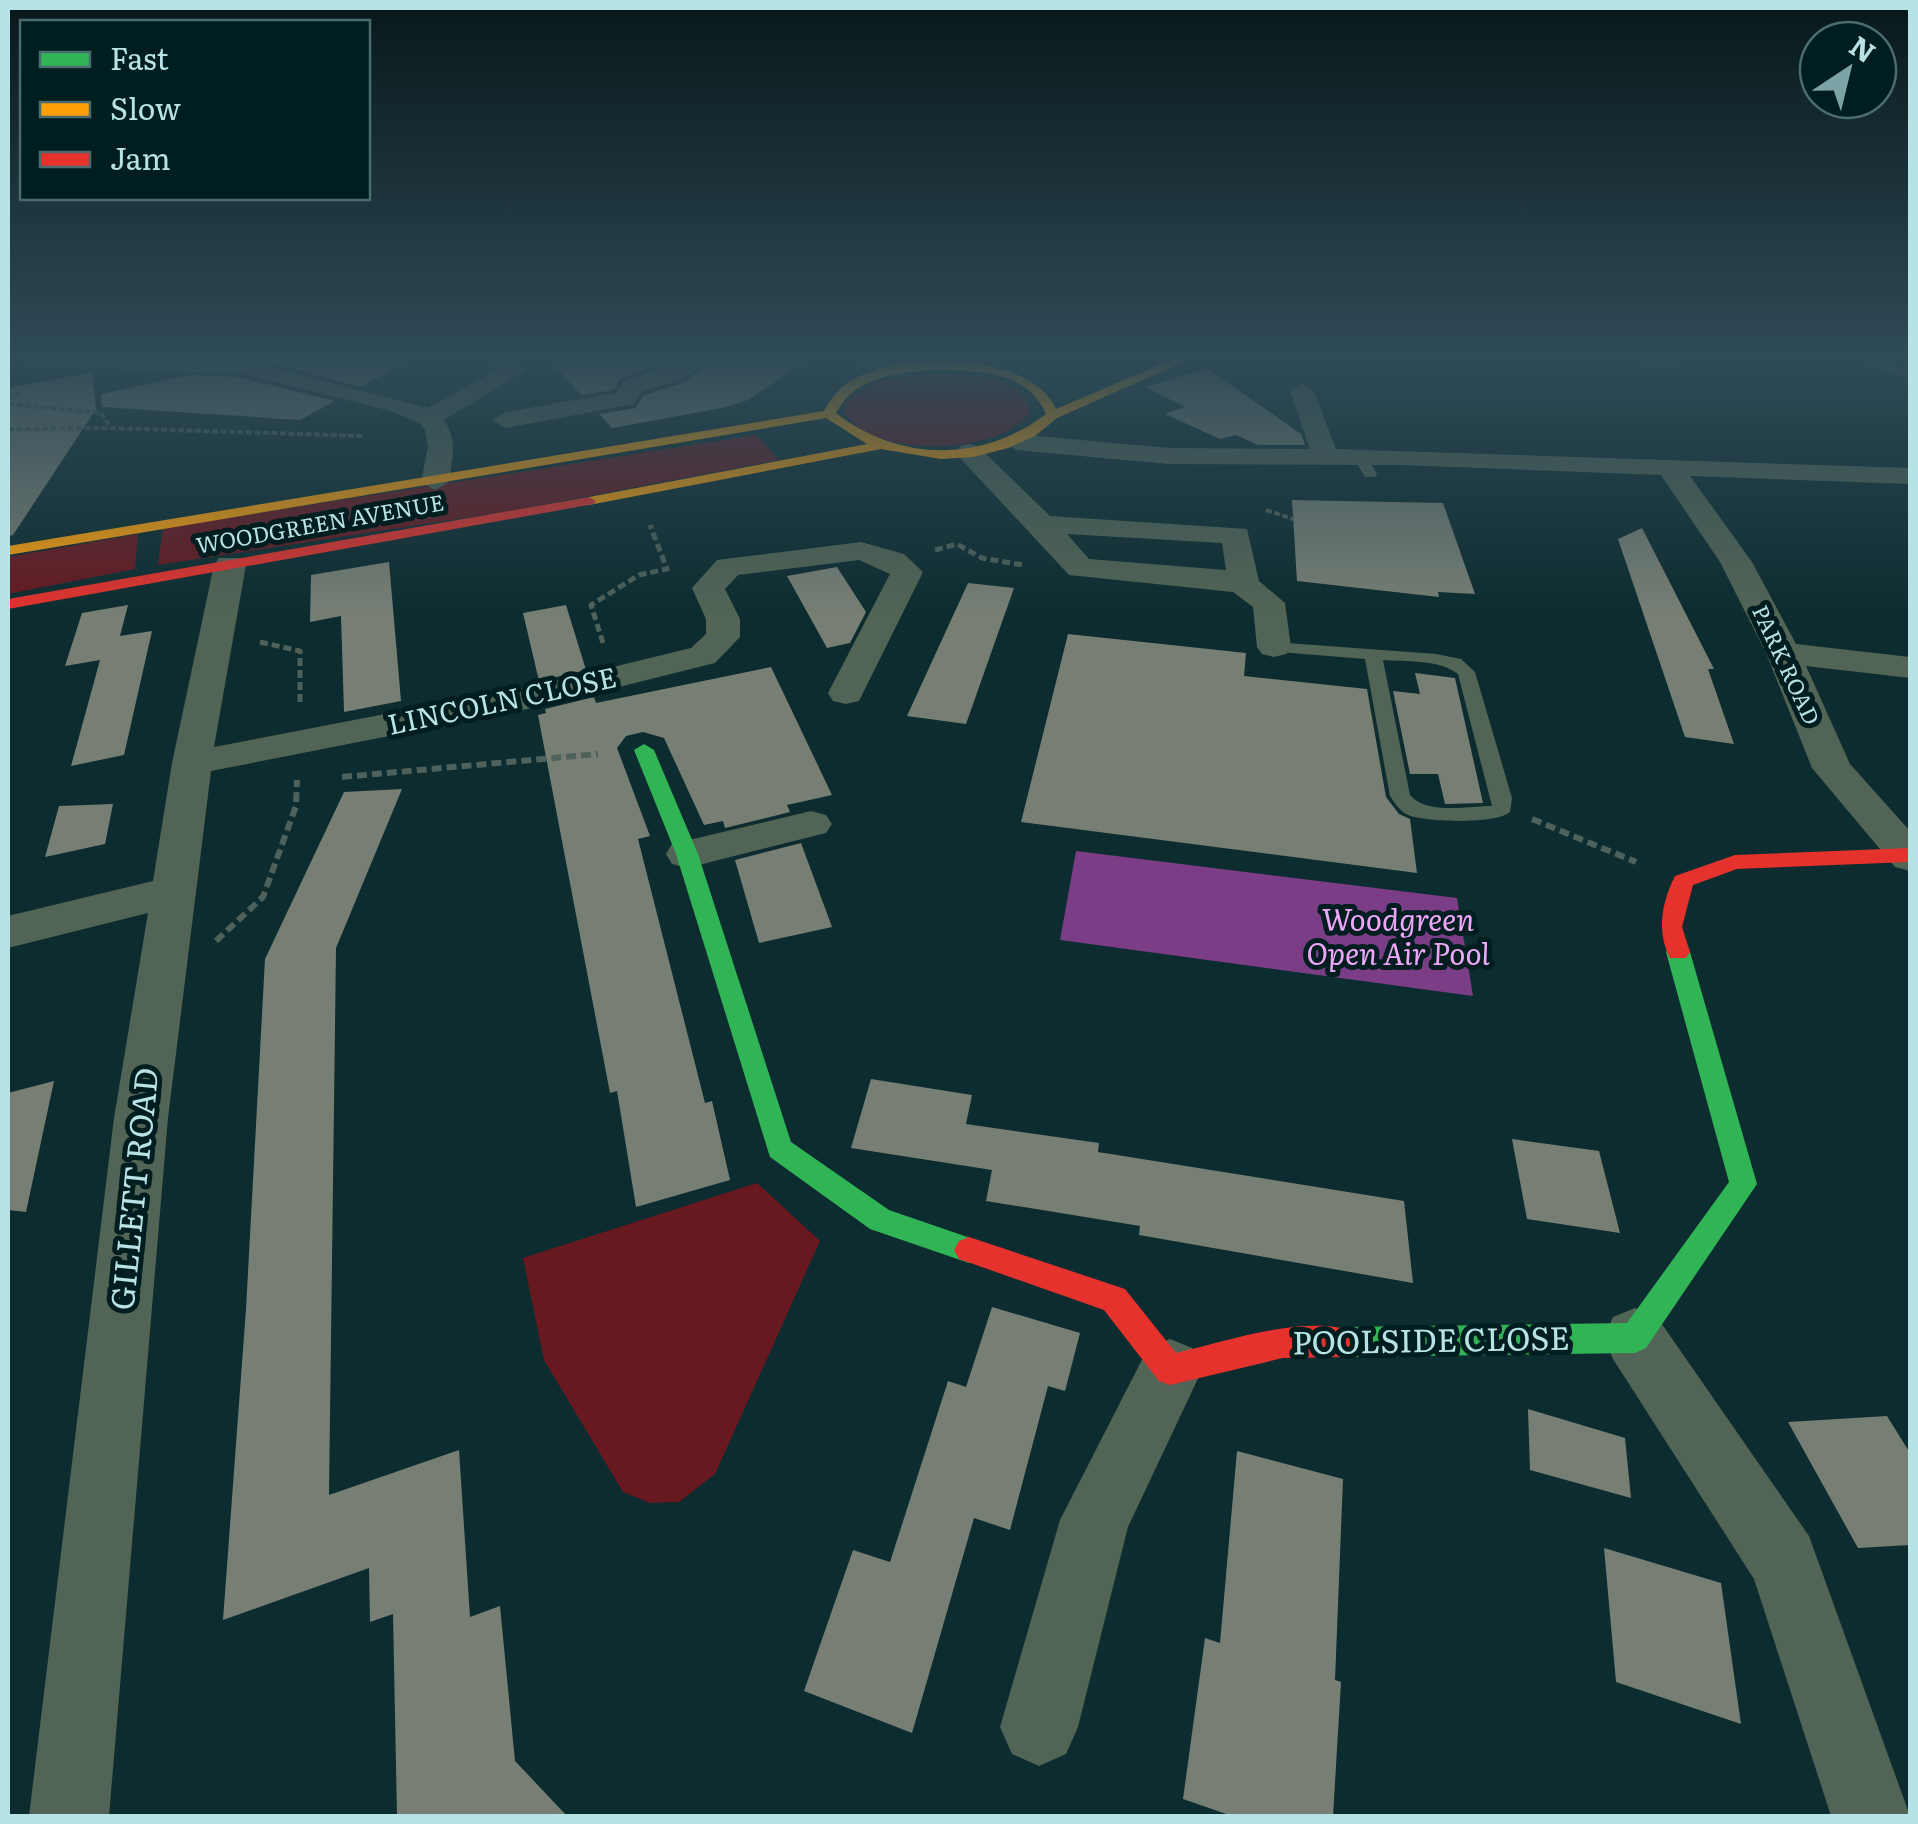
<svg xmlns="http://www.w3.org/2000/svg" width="1918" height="1824" font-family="Literata,serif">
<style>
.green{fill:#68181f}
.water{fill:#7a3d86}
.building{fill:#777f74}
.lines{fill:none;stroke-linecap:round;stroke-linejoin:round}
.path-far2{stroke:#4e615a;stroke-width:4;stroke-dasharray:6 2.5;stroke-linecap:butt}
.path-far1{stroke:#4e615a;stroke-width:5;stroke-dasharray:8 4;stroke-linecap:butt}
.path{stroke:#4e615a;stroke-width:6;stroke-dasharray:10 5;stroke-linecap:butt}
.lane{fill:#526455;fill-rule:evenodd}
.street{fill:#526455;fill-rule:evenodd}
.fast{fill:#30b455;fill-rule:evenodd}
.slow{fill:#ff9f0a;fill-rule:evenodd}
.jam{fill:#e5322d;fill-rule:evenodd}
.labels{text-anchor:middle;stroke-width:10;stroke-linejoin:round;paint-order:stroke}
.far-street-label{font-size:22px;fill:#b8e3e6;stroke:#001d1f}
.street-label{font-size:28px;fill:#b8e3e6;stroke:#001d1f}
.water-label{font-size:30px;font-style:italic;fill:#efa6f9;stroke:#001d1f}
.near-street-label{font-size:32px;fill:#b8e3e6;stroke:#001d1f}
</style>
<rect width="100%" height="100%" fill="#0d2c2f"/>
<path class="green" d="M922,373c33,2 102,-3 108,39 -27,39 -123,42 -163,21 -9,-4 -16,-14 -24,-21l3,-11 28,-18z
M756,435l23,25 -269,51 -352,54 5,-37z
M138,534l-3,35 -127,25v-37z
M757,1183l63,58 -105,233 -36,28 -29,1 -27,-11 -79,-132 -21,-102z"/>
<path class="water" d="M1076,851l381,47 16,98 -413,-56z"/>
<path class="building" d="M265,359h146l-50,28 -101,-27z
M548,359h124l1,2 -52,17 -7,12 -33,5z
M703,359h106l-61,41 -26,8 -110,20 -13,-14 36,-6 9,-13 41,-13 18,-14z
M1208,369l93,65 4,11h-47l-22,-10 -16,4 -55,-25 20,-7 -40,-20z
M92,372l4,37 -83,126 -5,1v-148z
M190,375l48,2 97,24 -35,19 -198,-13 -1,-13z
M1292,500l151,3 32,91 -37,-2 1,5 -142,-16z
M1642,528l72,141h-6l26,75 -49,-7 -67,-198z
M389,562l12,139 -57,11 -3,-96 -31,6 1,-47z
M837,567l29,45 -16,31 -23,5 -40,-72z
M968,583l46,5 -48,136 -59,-8z
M128,605l-8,31 32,-5 -28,124 -53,11 29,-106 -35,6 17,-53z
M566,605l20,65 -47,11 -16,-68z
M1068,634l178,19 -2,23 123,13 19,108 13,17 11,5 7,54 -396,-51z
M771,667l61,128 -45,10 3,7 -65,16 -2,-7 -19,4 -40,-87 -21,-6 -17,4 -9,12 33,88 -12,3 67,264 7,-2 18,79 -94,27 -19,-116 -7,2 -72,-378 8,-2 -1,-4 49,-12 2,6z
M1415,673l40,5 28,125 -38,1 -7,-30h-28l-17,-83 27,3z
M402,789l-66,159 -7,547 130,-45 11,167 30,-11 15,155 52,55h-170l-4,-202 -23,8 -1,-54 -146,52 23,-311 19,-350 79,-167z
M113,804l-8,40 -60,13 14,-51z
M801,843l31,84 -73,16 -24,-83z
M871,1079l101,16 -6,29 133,19 -1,9 306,49 9,82 -274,-48 1,-9 -154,-25 6,-31 -141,-22z
M54,1081l-28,131 -18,-2v-117z
M1512,1139l87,12 21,82 -93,-14z
M992,1307l88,26 -15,58 -17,-5 -38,144 -36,-12 -62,215 -108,-42 49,-141 37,12 58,-181 18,6z
M1528,1409l97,29 6,60 -101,-28z
M1887,1416l23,37v92l-52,3 -70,-126z
M1237,1451l106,28 -8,201 6,2 -8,134h-101l-49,-17 22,-161 15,5z
M1604,1548l117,35 20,141 -125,-42z"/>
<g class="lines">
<path class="path-far2" d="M1634,359l19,7 41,-7
M8,399l16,-9
M8,404l93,9 10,15 252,8
M8,429l102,-1
M1266,510l27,9"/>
<path class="path-far1" d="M935,550l22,-6 25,14 41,7
M260,642l40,9v51
M603,643l-12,-38 48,-30 28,-6 -17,-44"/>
<path class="path" d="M342,777l256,-23
M1532,819l104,43
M216,941l47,-44 33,-91 1,-26"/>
<path class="lane" d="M1869,360l41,11v7l-45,-13z
M1355,454h10l12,20 -2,3h-10l-12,-20z
M1274,642l162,12 25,5 14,13 37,126 -2,14c-12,12 -87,11 -104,2 -6,-3 -12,-12 -16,-18l-25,-137 -97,-8v-8zM1383,660c23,2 56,-1 75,14l34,132c-25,0 -65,9 -82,-11z"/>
<path class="street" d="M22,359h218l188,49 69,-38 -11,-11h27l13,11 -82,50c14,20 8,39 5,62l-14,8 -14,-8 7,-35 -3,-17 -5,-7 -29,-12 -152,-38 -206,-7z
M676,359h23l2,6 -18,14 -42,13 -7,12 -129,24 -13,-8 13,-8 111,-19 6,-11 55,-19z
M855,359h37l19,10 -12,7 -41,-12z
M1302,384l12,7 22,58 574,19v16l-220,-8 62,86 44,82 114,13v21l-104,-12 44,98 60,67v40l-15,-4 -83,-99 -46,-115 -46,-91 -59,-87 -260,-10 -232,-1 -153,-14 -13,-8 13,-8 153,14 141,1 -20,-58z
M969,444l9,2 72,70 197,13 12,52 26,22 6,44 -5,7 -12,3 -12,-3 -5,-7 -4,-40 -20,-15 -164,-17 -109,-117 -4,-6 4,-6zM1067,534l155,9 4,27 -137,-11z
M861,542l43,12 19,18 -64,129 -13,3 -13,-3 -5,-8 62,-119 -31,-14 -121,15 -13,14 15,30v18l-25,26 -168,42 -336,66 -43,347 -59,698h-80l85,-698 34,-205 -140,35v-32l145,-35 19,-118 42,-198 5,-7h22l5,7 -32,182 333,-64 144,-35 15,-14v-15l-14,-31 25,-28z
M811,811l15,4 6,9 -6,9 -139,35 -15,-4 -6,-10 6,-10z
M1635,1308l22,9 152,219 101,280h-79l-77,-237 -141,-220 -9,-21 9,-21z
M1170,1339l22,9 10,22 -74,157 -50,200 -12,27 -27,12 -27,-12 -12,-27 60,-207 88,-172z"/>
<path class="fast" d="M644,744l10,6 44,104 93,288 98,68 90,31 5,9 -5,9 -10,4 -99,-34 -100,-72 -94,-303 -42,-104z
M1678,944l8,2 4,6 67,232 -111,164 -11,5 -291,4 -11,-5 -5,-10 5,-10 11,-5 283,-4 102,-141 -63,-230 4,-6z"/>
<path class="slow" d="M1173,359h17l-133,59 -22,18 -27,12 -35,9 -32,2 -60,-10 -292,56 -7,-4 7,-4 278,-53 -41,-26 -818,137v-9l816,-135c8,-14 17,-26 32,-33 50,-26 173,-27 200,31zM933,370c43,1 93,-1 113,44 -63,49 -147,48 -210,-1 20,-37 59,-40 97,-43z"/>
<path class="jam" d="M589,497l7,4 -2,3 -586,105v-10z
M1910,848l-1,14 -172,7 -44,16 -11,42 8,25 -4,6h-16c-14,-27 -8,-56 5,-82l60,-21z
M969,1237l156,52 51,64c49,-11 131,-40 179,-21l5,10 -5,10 -11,5 -61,1 -113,27 -11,-4 -55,-71 -145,-51 -5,-9 5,-9z"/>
</g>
<linearGradient id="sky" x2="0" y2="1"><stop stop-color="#07181a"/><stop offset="0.58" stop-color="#2f4b58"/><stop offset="1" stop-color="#2f4b58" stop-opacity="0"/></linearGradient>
<rect width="1918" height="615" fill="url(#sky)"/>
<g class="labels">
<g class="far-street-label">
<text transform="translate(320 524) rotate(-10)" y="8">WOODGREEN AVENUE</text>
<text transform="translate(1786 665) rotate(65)" y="8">PARK ROAD</text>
</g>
<g class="street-label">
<text transform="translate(502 701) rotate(-12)" y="10">LINCOLN CLOSE</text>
</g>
<g class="water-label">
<text x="1398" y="931">Woodgreen<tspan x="1398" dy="34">Open Air Pool</tspan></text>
</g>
<g class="near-street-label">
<text transform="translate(135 1189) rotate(-84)" y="11">GILLETT ROAD</text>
<text transform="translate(1431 1341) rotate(-1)" y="11">POOLSIDE CLOSE</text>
</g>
</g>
<rect width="1918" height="1824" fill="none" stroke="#b8e3e6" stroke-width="20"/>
<rect x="20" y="20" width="350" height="180" fill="#001d1f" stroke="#4a6c6f" stroke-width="2.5"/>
<rect x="40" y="52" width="50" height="15" fill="#30b455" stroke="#4a6c6f" stroke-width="2.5"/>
<text x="110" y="70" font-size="30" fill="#b8e3e6">Fast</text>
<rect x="40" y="102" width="50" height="15" fill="#ff9f0a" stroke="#4a6c6f" stroke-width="2.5"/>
<text x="110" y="120" font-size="30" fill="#b8e3e6">Slow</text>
<rect x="40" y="152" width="50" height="15" fill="#e5322d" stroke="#4a6c6f" stroke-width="2.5"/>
<text x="110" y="170" font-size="30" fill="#b8e3e6">Jam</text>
<g transform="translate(1848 70) rotate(35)"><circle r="48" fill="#001d1f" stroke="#4a6c6f" stroke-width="2.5"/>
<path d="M0-8L18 38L0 25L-18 38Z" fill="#7ca3a6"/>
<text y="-15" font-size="28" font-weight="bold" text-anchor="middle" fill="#b8e3e6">N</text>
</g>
</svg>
